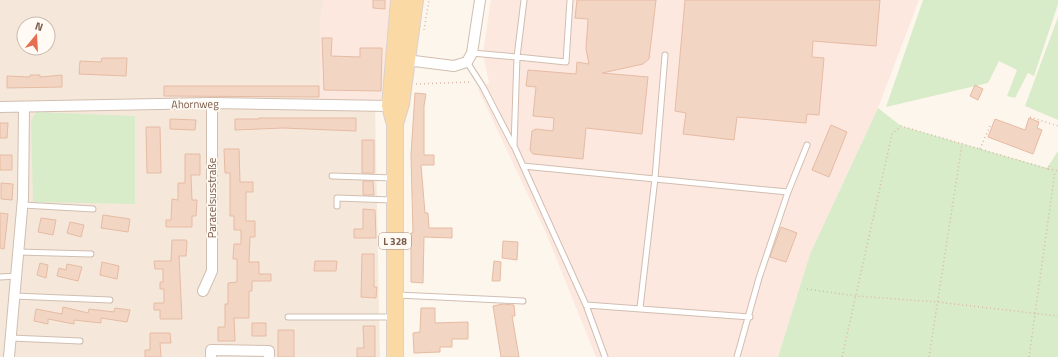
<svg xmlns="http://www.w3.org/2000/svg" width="1058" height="357" font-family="'Titillium Web',sans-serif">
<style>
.residential{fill:#f5e8da;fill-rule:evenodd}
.commercial{fill:#fde8e0}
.green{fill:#d8ecc9}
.building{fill:#f3d5c3;stroke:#e6bba3}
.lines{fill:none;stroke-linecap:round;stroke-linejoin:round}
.lane-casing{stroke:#d1beb0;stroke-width:7}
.street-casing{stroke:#d1beb0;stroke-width:12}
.primary-casing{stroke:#dad1cd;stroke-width:18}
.path{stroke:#d9b8a5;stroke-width:1.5;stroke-dasharray:1 3;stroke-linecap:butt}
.lane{stroke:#fff;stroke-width:5}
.street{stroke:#fff;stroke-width:10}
.primary{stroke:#fbd9a5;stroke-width:16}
.labels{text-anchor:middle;stroke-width:3.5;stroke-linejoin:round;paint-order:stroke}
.shield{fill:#fffaf3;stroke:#a28b7f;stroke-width:1}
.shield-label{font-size:10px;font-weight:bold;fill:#7a5c4d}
.street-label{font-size:11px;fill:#7a5c4d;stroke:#fffaf3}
</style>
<rect width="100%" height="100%" fill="#fdf6ec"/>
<path class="residential" d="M0,0h325l-5,18v87l55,1 5,251h-380zM24,24h24v24h-24z"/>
<path class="commercial" d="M325,0h65l-9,104 -61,1v-87z
M491,0h428l-41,108 -68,146 -32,103h-182l-50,-124 -68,-144 11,-6 -6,-30z"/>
<path class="green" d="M923,0h135v4l-24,72 -6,-3 -13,25 -8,-2 10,-26 -18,-9 -11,22 -102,24z
M1058,17v103l-33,-14z
M878,108l23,18 146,42 11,-17v206h-280l32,-103z
M36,112l99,4v88l-102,-2 -2,-81z"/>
<path class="building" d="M373,0h12v9l-12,-1z
M577,0h79l-7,59 -6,5 -41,9 46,4 -6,57 -56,-6 -3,31 -50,-5 -3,-4 2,-19 4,-2 17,2 1,-13 -21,-2 3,-29 -10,-1 2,-16 48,4 1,-12 12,2 -3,-15 2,-30 -13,-1z
M685,0h195l-4,46 -63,-5 -1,16 12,1 -5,57 -12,-1 -1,9 -69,-6 -3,23 -51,-6 3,-21 -11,-2z
M322,38h10l-1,18 29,1v-9h22l-1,43 -57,-1z
M102,58h25l-1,18 -47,-2 1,-13 21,1z
M30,75h10v2l22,-2v12l-55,1v-12l23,1z
M975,85l8,4 -5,11 -8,-4z
M164,86h155v11l-155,-1z
M415,93l11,1 -2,12v49h10v10h-13l4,48h3l1,15h23v10l-28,-1 -1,46 -12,-1v-49h2l-2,-78z
M259,118h97v13l-73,-3 -48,2v-11h24z
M1029,118l10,4 -2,6 5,2 -9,24 -45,-17 7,-18 30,11z
M170,119l26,1 -1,10 -25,-1z
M0,123h8l-1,15h-7z
M831,125l16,7 -18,45 -17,-7z
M146,127h14l1,46h-14z
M362,140h12v33h-12z
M224,149h15l1,33h13v10h-7v29h9v16h-5l-1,25h10v12h12v7h-19v10h-3v27h-15l1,23h-17v-14h7v-23h3v-21l9,-1v-23h-4l1,-15h7v-14h-7v-14h-4v-43h-5z
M185,154h15v21h-9l1,25h5l-1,16h-4v11h-26v-7h5l1,-21 6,1v-17h7z
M0,155h12v15h-12z
M363,181h10l1,14h-11z
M1,183l12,1 -1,16 -11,-1z
M363,209l12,1 1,28h-22v-9h9z
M0,213l8,1 -4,35 -4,-1z
M103,215l27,4 -2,13 -27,-4z
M41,218l15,2 -3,15 -15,-3z
M70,222l14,3 -3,12 -14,-4z
M781,227l16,6 -11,29 -16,-5z
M172,240h14l1,2 -1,14h-7l3,63h-22v-9h-6v-7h10v-14h-4v-7h3v-13h-8l-1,-8h17z
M503,241l15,1 -1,18 -15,-2z
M362,254h12v33h3l-1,11 -15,-1z
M315,261h22l-1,10h-22z
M494,261l7,1 -1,19h-8z
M102,262l17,4 -2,13 -17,-4z
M40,263l8,2 -2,13 -9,-3z
M67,264l15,3 -4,14 -21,-5 2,-8 7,2z
M503,304l11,1 1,11h-3l7,41h-18l-8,-51z
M63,307l25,6 1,-4 25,3 1,-4 15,2 -3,12 -26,-4v5l-27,-3v4l-26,-5v5l-14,-3 2,-12 26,5z
M421,308h14v15l33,-1v17h-16v8h-12v5l-26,1 -1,-20 7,-1z
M252,323h14v13h-14z
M363,326h12v31h-18v-9h7z
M278,330h16v27h-16z
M150,333h20l1,10h-11l1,14h-16v-7h5z"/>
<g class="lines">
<g class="lane-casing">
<path id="lane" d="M524,0l-7,57 49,5 4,-62
M472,53l45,4 -3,89 72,159 19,52
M467,62l16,25 30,58
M523,166l265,26
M332,176l61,2
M23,205l70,4
M337,206v-8l55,2
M18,252l73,2
M0,277l16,-1
M398,295l125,6
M14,296l96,4
M586,305l164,12
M640,308l15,-130 10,-123
M288,317h105
M11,338l69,3
M737,357l22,-79 29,-86 19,-47"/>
</g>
<g class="street-casing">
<path id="street" d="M402,57l4,3 48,6 13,-4 5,-9 8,-53
M0,107l212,-4 178,3
M203,291l9,-20v-168
M9,357l14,-159 1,-90
M211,357v-7l58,1v6"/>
</g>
<g class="primary-casing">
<path id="primary" d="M394,121l-4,-15 9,-106
M395,357v-233l6,-20 14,-104"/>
</g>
<path class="path" d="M424,30l5,-30
M416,84l56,-2
M1030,117l28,9
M980,149l10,-23
M1048,169l10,2
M807,289l49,7 81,6 121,14
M842,357l50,-223 9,-8 147,43 2,-6
M929,357l33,-213
M1029,357l26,-186"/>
<use href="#lane" class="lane"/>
<use href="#street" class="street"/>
<use href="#primary" class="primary"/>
</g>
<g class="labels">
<rect class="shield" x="379" y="233" width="32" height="16" rx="3"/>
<g class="shield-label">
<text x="395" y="245">L 328</text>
</g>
<g class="street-label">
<text transform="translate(195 104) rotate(-1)" y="4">Ahornweg</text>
<text transform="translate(212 198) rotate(-90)" y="4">Paracelsusstraße</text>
</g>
</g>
<g transform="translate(36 36) rotate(18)"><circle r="19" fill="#fffaf3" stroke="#cabbb1"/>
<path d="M0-3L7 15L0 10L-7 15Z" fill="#e76f51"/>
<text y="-6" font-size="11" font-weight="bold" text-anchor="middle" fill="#7a5c4d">N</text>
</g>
</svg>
